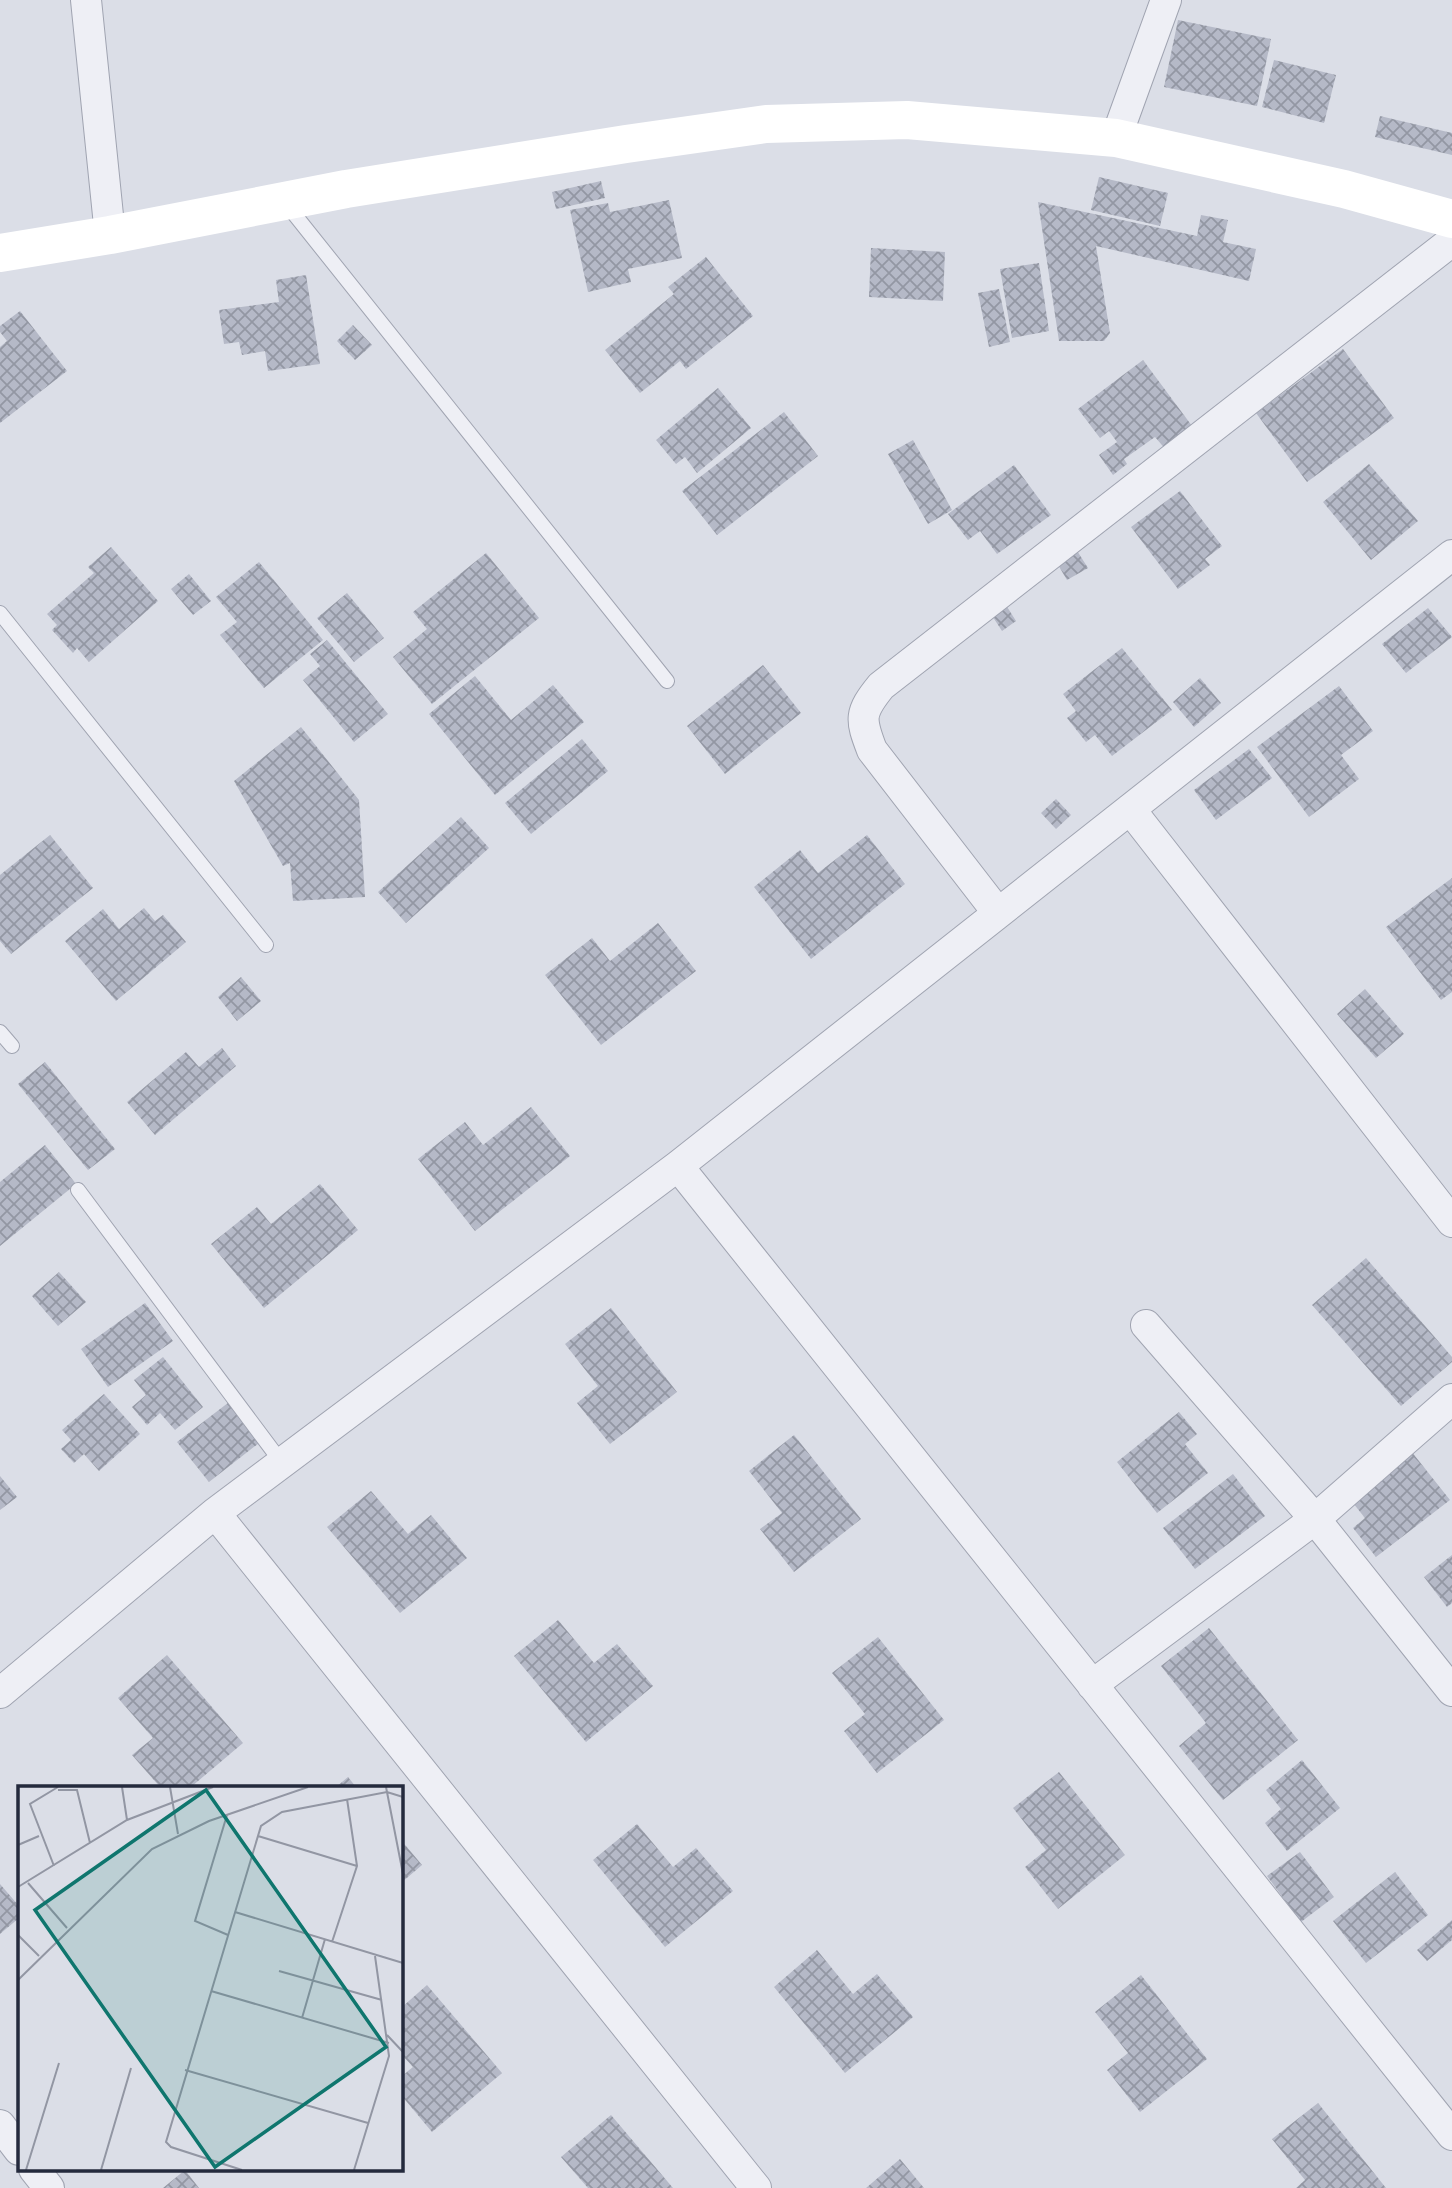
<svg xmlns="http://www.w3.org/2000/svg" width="1452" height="2188" font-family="'Asap Condensed',sans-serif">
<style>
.building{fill:url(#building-cross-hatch)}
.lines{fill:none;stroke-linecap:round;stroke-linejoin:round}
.service-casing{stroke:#a0a4b1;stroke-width:16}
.minor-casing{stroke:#a0a4b1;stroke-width:32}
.service{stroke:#eeeff5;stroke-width:14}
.minor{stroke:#eeeff5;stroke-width:30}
.secondary{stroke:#fff;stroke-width:38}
.inset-road{fill:none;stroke:#9296a3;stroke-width:2}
.view{fill:#0f766e;fill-opacity:0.15;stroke:#0f766e;stroke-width:3.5}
.inset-edge{fill:none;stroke:#242a3d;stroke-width:3.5}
</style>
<defs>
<pattern id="building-cross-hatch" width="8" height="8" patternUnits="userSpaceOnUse" patternTransform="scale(1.75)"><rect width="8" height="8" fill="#b5b9c7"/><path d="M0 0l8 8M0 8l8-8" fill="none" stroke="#9397a3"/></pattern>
</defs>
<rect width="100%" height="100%" fill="#dbdee7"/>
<path class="building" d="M1178,20l93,19 -14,67 -93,-19z
M1274,60l62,15 -12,48 -62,-16z
M1380,116l72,17v22l-77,-18z
M1099,177l69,16 -8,33 -69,-16z
M601,181l4,17 -49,11 -4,-17z
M669,200l13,58 -54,11 3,13 -43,10 -18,-82 38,-7 2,9z
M1038,202l159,34 4,-21 27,5 -5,22 33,7 -7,32 -153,-35 14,87 -6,8h-45z
M871,248l74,4 -2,49 -74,-4z
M706,257l47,59 -67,53 -6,-8 -40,32 -35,-43 69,-56 -6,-7z
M1039,263l10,68 -37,7 -12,-69z
M306,275l14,89 -52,7 -3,-20 -23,4 -3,-13 -15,2 -5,-34 60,-8 -3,-22z
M999,289l11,53 -21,5 -11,-54z
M20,311l47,60 -67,52v-76l7,-6 -7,-9v-6z
M353,325l19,20 -17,15 -18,-19z
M1343,349l51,69 -87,64 -51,-69z
M1143,360l52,70 -28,21 -12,-14 -31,22 3,5 -14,11 -14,-20 18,-13 -8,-11 -9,7 -22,-29z
M718,388l33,40 -54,45 -12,-16 -9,7 -20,-24z
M784,412l34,44 -101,79 -35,-44z
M913,440l39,70 -24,14 -40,-70z
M1369,464l49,57 -47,39 -48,-58z
M1014,465l37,50 -54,39 -17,-23 -12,9 -20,-26z
M1180,491l42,55 -17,13 5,6 -32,24 -47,-62z
M1074,546l14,22 -21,12 -13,-22z
M111,547l47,54 -69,61 -12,-14 -4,5 -21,-23 5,-5 -10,-11 47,-41 -6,-6z
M486,553l53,65 -107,86 -39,-47 34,-28 -14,-17z
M259,562l64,78 -59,48 -44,-53 17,-13 -21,-25z
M189,574l22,27 -18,14 -22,-26z
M347,593l37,45 -30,24 -37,-44z
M1004,602l12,19 -14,10 -13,-20z
M1428,608l24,29 -46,36 -24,-29z
M327,640l61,74 -34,28 -51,-62 17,-14 -10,-12z
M1122,648l50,62 -60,46 -17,-21 -9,7 -19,-24 9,-7 -13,-17z
M763,665l38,48 -76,61 -38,-48z
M475,676l36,44 42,-35 31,37 -89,73 -66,-81z
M1200,678l21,25 -27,24 -21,-25z
M1339,686l34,45 -32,24 18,24 -50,38 -52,-70z
M301,727l58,73 6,97 -72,4 -3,-38 -7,3 -49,-85z
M582,739l26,32 -77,63 -26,-31z
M1249,749l23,29 -56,42 -22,-30z
M1056,799l15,16 -15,14 -15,-16z
M461,817l28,31 -83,75 -28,-31z
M50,835l43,53 -82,66 -11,-13v-66z
M867,835l38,49 -94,75 -57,-72 46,-37 18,23z
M1452,878v114l-11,8 -55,-73z
M144,908l11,13 8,-6 23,27 -70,59 -51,-60 38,-32 16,20z
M658,923l38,48 -95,74 -56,-70 47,-37 18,23z
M241,977l20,24 -24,20 -19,-24z
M1365,989l39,45 -28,24 -39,-44z
M222,1048l14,18 -81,69 -28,-33 59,-50 13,15z
M45,1062l70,87 -27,21 -70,-86z
M531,1107l39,49 -95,75 -57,-72 47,-37 18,23z
M45,1145l31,39 -76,62v-64z
M320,1184l38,46 -94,78 -53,-64 46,-37 14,17z
M1366,1258l86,99v5l-51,44 -89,-101z
M59,1272l27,30 -28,24 -26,-30z
M145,1303l28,38 -65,46 -27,-38z
M611,1308l66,84 -67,52 -33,-41 21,-17 -33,-42z
M163,1357l40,50 -28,23 -15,-17 -13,12 -15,-18 14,-12 -12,-15z
M104,1394l36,40 -41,37 -15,-17 -10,9 -13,-14 10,-9 -9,-10z
M237,1396l31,40 -59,46 -32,-40z
M1179,1412l18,22 -12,10 23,29 -51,40 -40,-51z
M794,1435l67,84 -67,53 -34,-43 22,-16 -33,-42z
M1411,1451l39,49 -74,57 -23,-29 12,-10 -16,-20z
M1233,1474l32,42 -70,53 -32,-41z
M0,1476l17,21 -17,13z
M371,1491l37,43 23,-19 36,43 -67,55 -73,-86z
M1452,1555v48l-5,4 -23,-30z
M558,1620l36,43 23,-19 36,42 -67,56 -72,-86z
M1209,1628l89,112 -75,60 -44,-54 27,-23 -45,-57z
M878,1637l66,83 -67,53 -33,-42 21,-17 -33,-41z
M167,1655l76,88 -52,44h-31l-28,-32 21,-17 -35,-40z
M1302,1760l38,48 -53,43 -22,-28 16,-14 -15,-19z
M1059,1772l66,83 -67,54 -33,-42 21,-17 -33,-42z
M348,1777l8,10h-20z
M637,1824l36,43 23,-19 37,43 -68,56 -72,-87z
M401,1840l21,25 -21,18z
M1300,1852l34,45 -33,25 -34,-46z
M1395,1872l33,43 -62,48 -33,-42z
M0,1884l19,22v12l-19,16z
M1452,1920v20l-25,21 -10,-11z
M817,1950l36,44 24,-20 36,43 -68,56 -71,-86z
M1141,1975l66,84 -67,53 -33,-42 21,-17 -33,-41z
M427,1985l75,88 -70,59 -31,-37v-18l12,-10 -12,-13v-46z
M1318,2103l68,85h-90l9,-8 -33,-41z
M611,2115l62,73h-85l-27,-31z
M900,2159l24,29h-58z
M185,2170l14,18h-36z"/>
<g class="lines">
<g class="service-casing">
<path id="service" d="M287,205l380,476
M0,613l266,332
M0,1032l12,14
M78,1190l204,273"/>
</g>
<g class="minor-casing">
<path id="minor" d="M86,0l24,235
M1116,138l50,-138
M1130,809l322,413
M998,913l-126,-163c-12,-31 -13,-37 9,-64l571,-445
M678,1166l774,969
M1146,1325l169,194 137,172
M215,1513l541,675
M1092,1685l223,-166 137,-120
M0,1693l215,-180 463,-347 774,-611
M0,2125l19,25
M34,2169l15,19"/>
</g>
<use href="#service" class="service"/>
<use href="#minor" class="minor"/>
<path class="secondary" d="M0,253l110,-18 236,-46 280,-45 140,-20 141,-4 209,18 228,51 108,30"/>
</g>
<g transform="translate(18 1786)">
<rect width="385" height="385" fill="#dbdee7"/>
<path class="inset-road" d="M104,1l5,33M152,1l8,47M368,1l17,87M40,4h19l13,53M209,29l-32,106 33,14M240,50l99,30M0,59l21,-9M36,80l-24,-62 28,-17M10,97l39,45M0,101l109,-67 86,-33M217,126l168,51M0,149l21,21M314,156l25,-76 -10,-67M261,185l103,29M0,194l134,-131 57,-28 99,-34M193,205l178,52M284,232l23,-79M369,249l16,17M167,284l183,53M8,384l33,-107M83,384l30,-102M224,384l-71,-23 -5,-5 95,-316 21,-14 105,-20 16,5M336,384l35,-114 -14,-100"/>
<path class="view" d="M188,4l180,257 -171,120 -180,-257z"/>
<rect width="385" height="385" class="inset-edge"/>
</g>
</svg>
